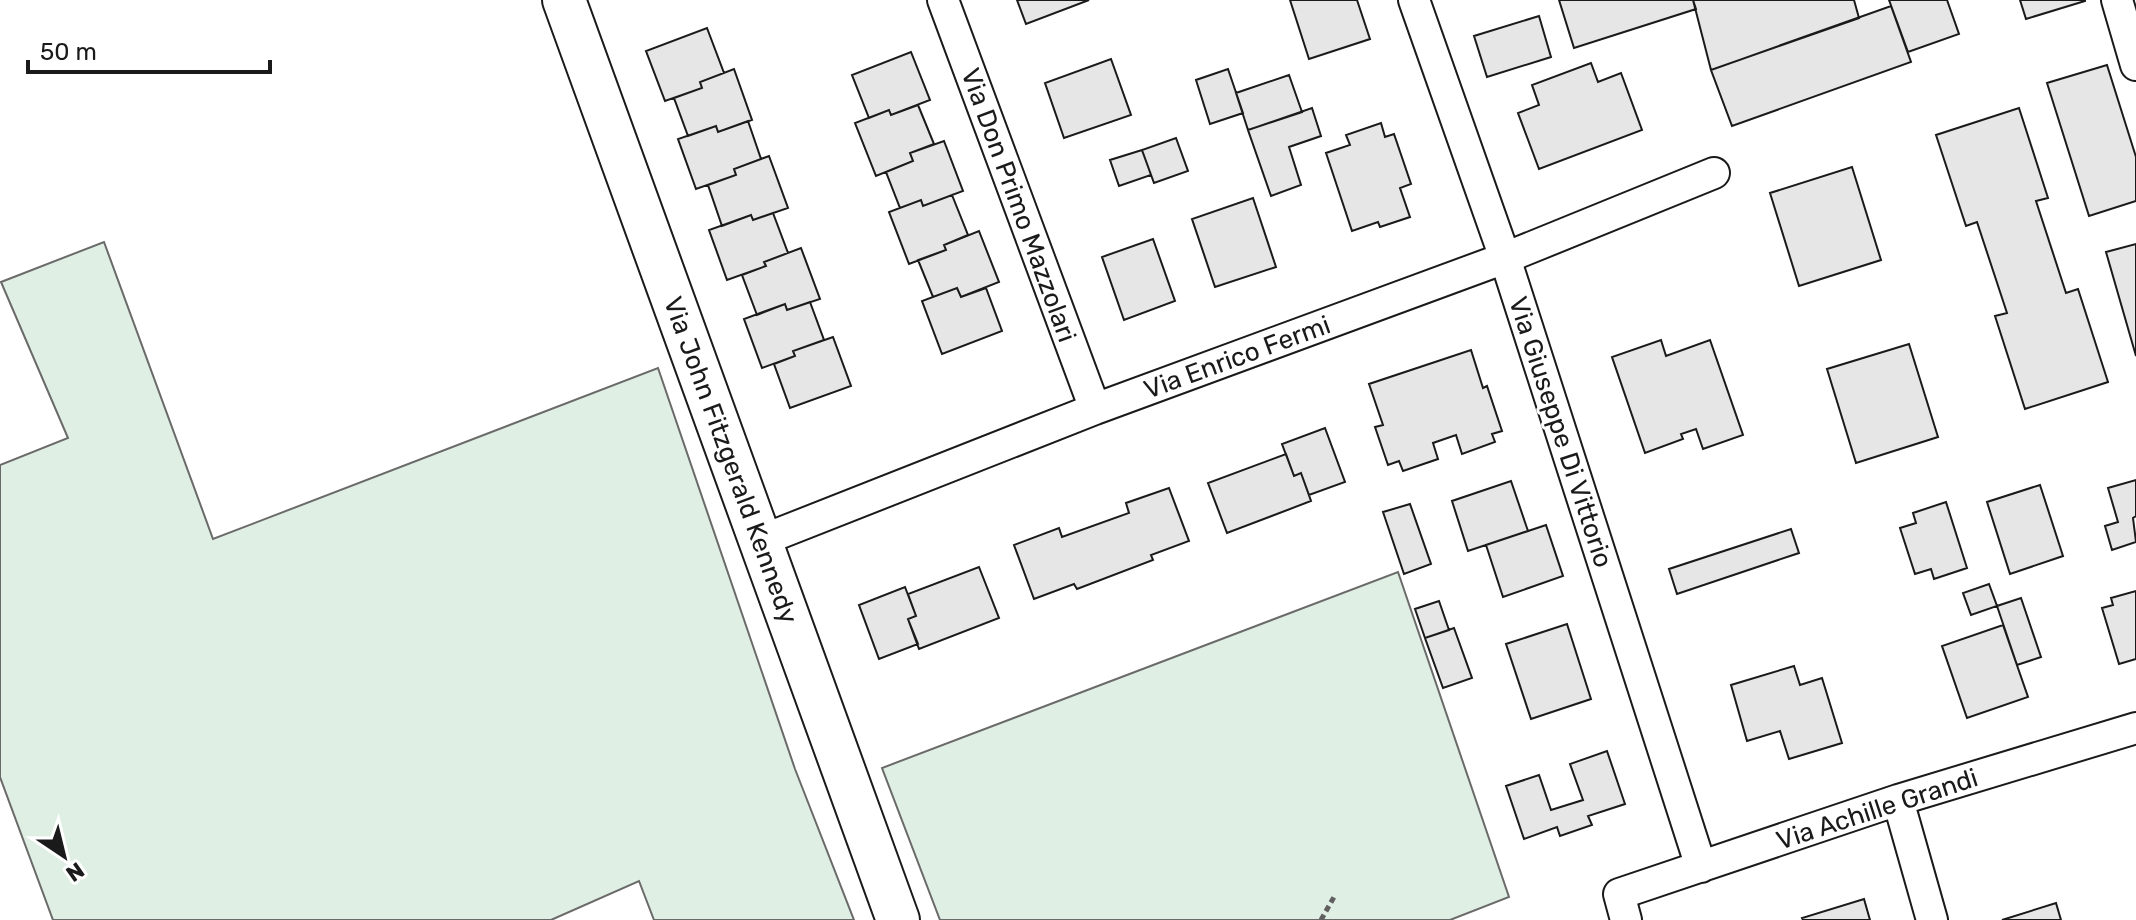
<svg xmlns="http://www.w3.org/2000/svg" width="2136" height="920" font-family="Rubik,sans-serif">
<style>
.green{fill:#e0efe3;stroke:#6a6a6a;stroke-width:2}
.building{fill:#e6e6e6;stroke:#1a1a1a;stroke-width:2}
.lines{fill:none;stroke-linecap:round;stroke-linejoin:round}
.street-casing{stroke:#1a1a1a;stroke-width:34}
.secondary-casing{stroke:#1a1a1a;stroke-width:46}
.path{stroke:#5f5f5f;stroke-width:5;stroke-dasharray:6 4;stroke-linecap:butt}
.street{stroke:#fff;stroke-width:30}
.secondary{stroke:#fff;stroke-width:42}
.labels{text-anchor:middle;stroke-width:6;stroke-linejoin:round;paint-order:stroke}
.street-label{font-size:26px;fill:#1a1a1a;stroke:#fff}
</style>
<rect width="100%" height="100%" fill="#fff"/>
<path class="green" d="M104,242l109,297 445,-171 137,401 59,151h-200l-15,-39 -88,39h-498l-53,-143v-312l68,-27 -67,-156z
M1398,572l111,325 -59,23h-510l-58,-152z"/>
<path class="building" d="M1017,0h72l-63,24z
M1290,0h67l13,39 -61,20z
M1559,0h134l3,9 -122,39z
M1693,0h161l5,18 -148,52z
M1889,0h58l12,34 -51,18z
M2020,0h65v1l-59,18z
M1891,6l20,56 -179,64 -21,-56z
M1539,16l12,41 -64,20 -13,-41z
M707,28l17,45 -24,9 2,6 -37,13 -19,-50z
M911,52l19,48 -39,15 -2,-5 -20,8 -17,-43z
M1111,59l20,56 -67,23 -19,-55z
M1591,63l7,19 23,-9 21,57 -103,39 -21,-56 21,-8 -7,-20z
M2107,65l29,92v44l-47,15 -42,-133z
M734,69l18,51 -34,12 -2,-6 -28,10 -14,-38 28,-10 -2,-6z
M1228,69l15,44 -33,11 -14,-44z
M1289,75l13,37 -54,18 -12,-37z
M918,105l16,39 -24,9 3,8 -37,15 -21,-53 34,-13 2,5z
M1312,108l9,28 -32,11 12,38 -30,11 -23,-66z
M2019,108l29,90 -12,3 30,92 12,-4 30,93 -83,27 -30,-93 12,-3 -30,-91 -11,4 -30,-91z
M748,121l13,38 -27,10 2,6 -40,14 -18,-50 38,-13 2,6z
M1381,123l4,14 9,-3 17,50 -11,4 10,29 -30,10 -2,-5 -26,9 -26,-78 24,-8 -4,-10z
M1176,138l12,33 -34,12 -12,-33z
M944,141l19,50 -40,15 -2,-6 -21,8 -14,-36 27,-11 -3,-8z
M1142,150l9,25 -32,11 -9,-26z
M769,156l19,52 -35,12 -2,-5 -29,11 -14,-41 28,-10 -2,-6z
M1852,167l29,93 -82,26 -29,-93z
M952,195l16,40 -24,10 2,5 -37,14 -20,-52 32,-12 2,6z
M1253,198l23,69 -61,20 -23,-68z
M773,213l15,40 -24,9 2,4 -39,14 -18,-50 42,-15 2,5z
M979,231l20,51 -38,15 -4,-9 -24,9 -15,-37 28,-10 -2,-5z
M1153,239l22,62 -51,19 -22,-63z
M2136,244v112l-30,-104z
M801,248l19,51 -33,11 -2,-6 -28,11 -15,-40 24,-9 -2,-4z
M957,288l4,9 25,-9 16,43 -60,23 -20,-53z
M810,302l14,38 -31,11 2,5 -33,12 -18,-49 41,-15 2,6z
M833,337l18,49 -61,22 -16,-44 21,-8 -2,-5z
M1661,340l5,16 44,-16 33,95 -40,14 -7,-20 -15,5 2,5 -38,14 -33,-96z
M1909,344l29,93 -82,26 -29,-94z
M1471,350l12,38 4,-2 15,45 -10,3 3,8 -33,12 -6,-19 -23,8 5,16 -35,12 -4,-10 -11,4 -13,-38 8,-2 -14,-41z
M1325,428l20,54 -36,13 -8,-22 -7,3 -12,-32z
M1286,454l8,22 7,-3 10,28 -84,32 -19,-50z
M2136,480v36l-3,2 3,24 -24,8 -7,-24 13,-4 -10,-34z
M1511,481l17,50 -60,20 -16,-50z
M2040,485l23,71 -53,18 -23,-72z
M1169,488l20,53 -38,14 2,5 -76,29 -3,-5 -40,15 -20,-54 45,-17 3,9 67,-24 -3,-10z
M1946,502l21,66 -33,11 -3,-10 -16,5 -15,-46 16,-5 -3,-10z
M1410,504l21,60 -27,10 -21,-62z
M1546,525l17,51 -60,21 -17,-52z
M1791,529l8,24 -122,41 -8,-25z
M979,567l20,51 -80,31 -11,-30 8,-3 -8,-22z
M1989,584l8,22 -26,9 -8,-22z
M905,587l11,29 -8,3 10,25 -39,15 -20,-54z
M2136,591v68l-17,5 -17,-56 11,-3 -2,-7z
M2021,598l20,59 -24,8 -20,-59z
M1439,601l10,29 -24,8 -10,-29z
M1567,624l24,75 -60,20 -25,-75z
M2003,625l25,72 -61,21 -25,-72z
M1454,628l18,50 -29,10 -18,-50z
M1794,666l6,19 22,-7 20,65 -53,16 -9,-28 -33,10 -16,-56z
M1607,751l18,53 -37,12 4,9 -32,11 -3,-9 -33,12 -18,-53 33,-11 12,35 32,-10 -13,-36z
M1864,899l6,21h-67l-1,-2z
M2056,903l5,17h-59z"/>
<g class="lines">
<g class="street-casing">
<path id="street" d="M943,0l152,409
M1414,0l91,258 196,609
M2117,0l19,65
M760,541l335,-132 410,-151 209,-85
M1898,800l34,120
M1626,920l-7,-26 279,-94 238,-72"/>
</g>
<g class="secondary-casing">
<path id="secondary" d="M564,0l334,920"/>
</g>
<path class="path" d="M1321,920l13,-23"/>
<use href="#street" class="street"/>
<use href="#secondary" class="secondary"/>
</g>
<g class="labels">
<g class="street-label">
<text transform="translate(1019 205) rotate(70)" y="9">Via Don Primo Mazzolari</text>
<text transform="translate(1237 357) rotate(-20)" y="9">Via Enrico Fermi</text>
<text transform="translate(1561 432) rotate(72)" y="9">Via Giuseppe Di Vittorio</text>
<text transform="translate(731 460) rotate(70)" y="9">Via John Fitzgerald Kennedy</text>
<text transform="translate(1877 809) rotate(-18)" y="9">Via Achille Grandi</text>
</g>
</g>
<g transform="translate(64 856) rotate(145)" stroke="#ffffff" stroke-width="6" paint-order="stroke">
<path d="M0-6L14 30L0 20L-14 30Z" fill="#1a1a1a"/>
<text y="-12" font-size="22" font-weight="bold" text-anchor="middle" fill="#1a1a1a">N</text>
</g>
<path d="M28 60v12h242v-12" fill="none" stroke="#1a1a1a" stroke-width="4"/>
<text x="40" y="60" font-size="24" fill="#1a1a1a" stroke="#ffffff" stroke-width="6" paint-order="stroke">50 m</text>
</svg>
